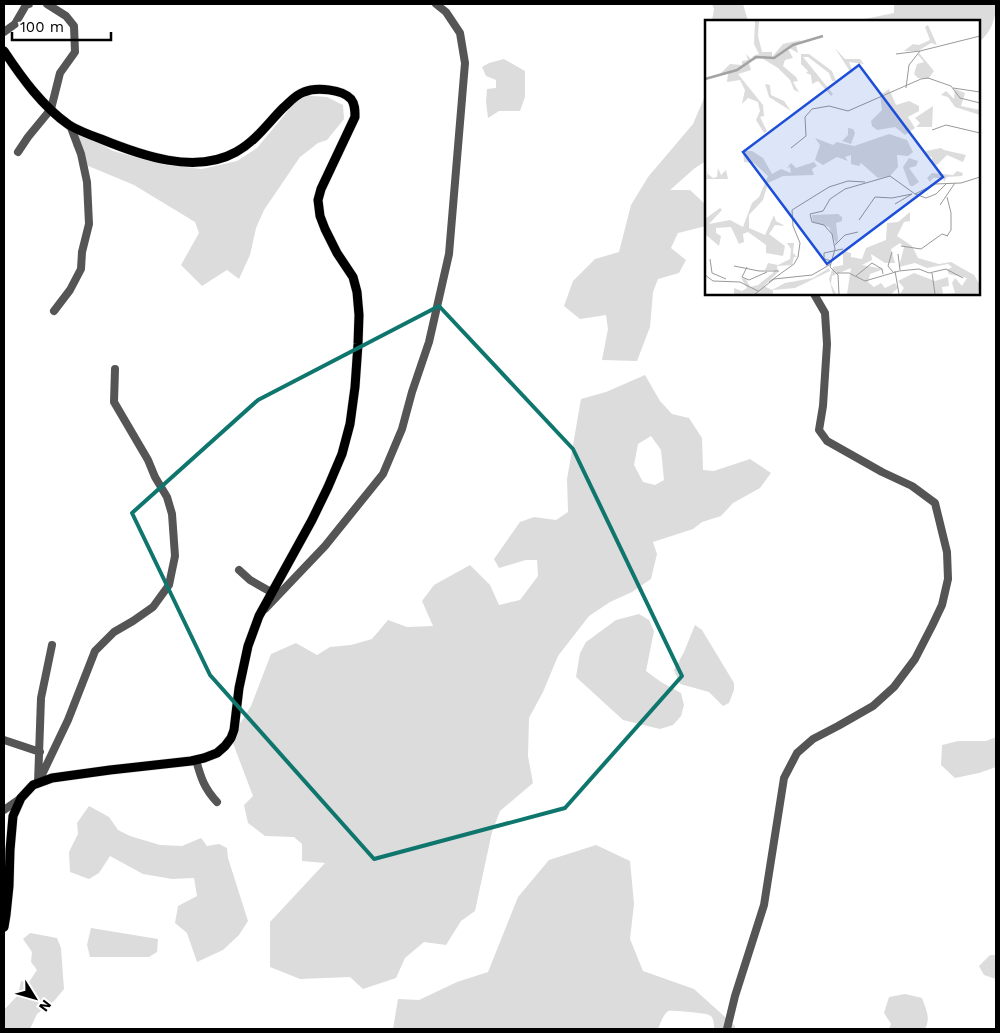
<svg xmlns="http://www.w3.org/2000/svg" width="1000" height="1033" font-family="'Work Sans',sans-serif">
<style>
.green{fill:#dcdcdc;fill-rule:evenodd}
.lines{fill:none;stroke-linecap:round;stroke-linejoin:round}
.major-casing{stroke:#dbdbdb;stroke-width:10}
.minor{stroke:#555;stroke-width:8}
.major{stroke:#000;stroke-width:9}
.marked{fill:none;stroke:#0f766e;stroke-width:4;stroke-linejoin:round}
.inset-river{fill:none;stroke:#a3a3a3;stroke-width:2.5}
.inset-road{fill:none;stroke:#999;stroke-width:1}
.view{fill:#1d4ed8;fill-opacity:0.15;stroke:#1d4ed8;stroke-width:2.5}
.inset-edge{fill:none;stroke:#000;stroke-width:2.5}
</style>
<rect width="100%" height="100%" fill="#fff"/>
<path class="green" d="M712,4h31l5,17h-36l2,-12z
M894,4h102c0,14 -5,29 -17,38v-21h-124l39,-8z
M504,59l21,12v26l-5,14h-21l-11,7 -2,-16 1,-13 9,-1v-8l-10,-4 -4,-9 7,-4z
M706,80v81l-11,7 -25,22h20l16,15v21l-28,7 -7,15 15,12 -7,13 -21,6 -5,13 -3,35 -13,34 -35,-1 6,-31 -2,-14 -26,4 -16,-13 9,-25 22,-22 24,-7 12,-47 17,-28 45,-53 12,-28z
M301,95l26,2 16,8 1,14 -17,21 -9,3 -18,14 -36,53 -8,18 -6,27 -11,24 -12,-9 -25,16 -21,-21 18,-32 -4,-11 -61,-37 -48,-20 -13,-19 2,-16 19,10 19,11 53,14 36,4 35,-8 20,-13z
M645,375l15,26 12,13 17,4 13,20 1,32 11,1 36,-12 21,14 -11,15 -27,15 -12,13 -19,6 -9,7 -40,13 4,12 -6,25 -19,13 -22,10 -21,14 -31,40 -15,36 -14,26 -1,38 5,27 -33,28 -8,21 -17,79 -14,10 -15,24 -22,-3 -19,16 -9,20 -33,11 -13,-12 -50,2 -30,-12v-45l55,-59 -23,-2v-17l-8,-7 -29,-1 -17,-13 -4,-18 9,-9 -22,-58 20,-32 20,-52 25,-11 21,12 13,-8 21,-2 21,-6 16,-19 19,7 26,-1 -11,-25 12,-16 36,-20 20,20 9,20 21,-5 18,-24 -1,-16h-11l-27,8 -5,-9 26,-37 14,-5 22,3 12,-8 -1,-33 14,-80 25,-7zM651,436l10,14 3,30 -9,5 -12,-3 -9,-17 4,-21z
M639,614l10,6 5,11 -8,40 15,11 20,11 3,12 -3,11 -8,9 -13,4 -37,-9 -47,-43 4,-24 6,-11 30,-22z
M695,625l7,5 32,53v7l-5,13 -6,3 -14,-14 -29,-8 -6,-14 10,-18z
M996,737v30l-17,6 -24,5 -14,-13 1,-20 16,-4h28z
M89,806l20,11 9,13 12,6 30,9 22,1 19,-8 6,8 12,-2 8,4 1,10 20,63 -9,14 -16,15 -26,12 -10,-29 -12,-10 3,-17 19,-10 -3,-18 -22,1 -29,-5 -33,-18 -11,17 -10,6 -19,-7 -1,-20 9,-18 -1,-11z
M596,845l34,16 4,43 -4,35 13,32 51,18 41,37v3h-21c0,-4 0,-8 -2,-12 -2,-2 -5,-3 -7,-3 -5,-1 -34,-4 -37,-3 -5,4 -8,13 -10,18h-265l5,-30 21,1 38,-18 31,-10 30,-75 31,-37z
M91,928l67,11 -1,13 -8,5h-59l-3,-12z
M30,933l27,5 4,10 3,41 -10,12 -17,13 -7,15h-26v-19l14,-15 3,-14 8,1 8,-12 -6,-8 1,-10 -9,-13z
M990,955h6v24l-12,-4 -5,-9z
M905,994l17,4c4,11 9,20 3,31h-36l2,-5 -7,-11 5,-16z"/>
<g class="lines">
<g class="major-casing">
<path id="major" d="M4,51c18,27 38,55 65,74 10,6 21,10 32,14 39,16 94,36 135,13 19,-10 32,-29 47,-44 7,-6 12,-13 21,-16 12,-5 38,-3 47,7 4,5 4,11 4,18l-34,72 -3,11 2,16 5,13 12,24 16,24 4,15 2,23 -1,29 -3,43 -5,37 -8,30 -14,33 -16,33 -53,96 -11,30 -9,42 -5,42 -3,8 -6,8 -8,7 -13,5 -13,3 -81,9 -58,8 -19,7 -12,13 -8,18 -3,34 -1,36 -3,29 -2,12"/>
</g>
<path class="minor" d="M4,32l11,-8 11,-19 3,-1
M18,152l10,-15 23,-28 9,-36 15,-21 -1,-26 -8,-10 -19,-12
M54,311l16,-21 11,-21 1,-17 7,-28 -2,-42 -6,-28 -11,-29
M239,570l11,10 21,12
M265,609l60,-63 58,-72 19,-45 10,-37 17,-50 20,-88 16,-191 -5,-30 -14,-21 -10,-8
M52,645l-11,53 -3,85 30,-63 27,-69 19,-19 19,-11 20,-14 16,-22 6,-29 -3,-42 -5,-17 -12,-20 -7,-17 -34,-58 1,-33
M4,740l36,12
M196,760c5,18 8,28 21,42
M4,810l17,-12
M727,1029l8,-33 29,-91 20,-127 13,-25 16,-14 25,-13 35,-20 21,-19 21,-28 17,-33 10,-21 6,-26 -1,-27 -12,-49 -23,-17 -30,-14 -55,-31 -8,-11 4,-24 4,-62 -2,-31 -11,-19"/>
<use href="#major" class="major"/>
</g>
<path class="marked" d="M439,306l134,143 109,227 -117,132 -191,51 -164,-184 -78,-162 126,-113z"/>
<g transform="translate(705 20)">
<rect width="275" height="275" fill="#fff"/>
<path d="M50,1h4l-1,15 4,16h10v5l11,-13 18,-4 -5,5 2,8 -11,-6 6,11 -8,2 -2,6 13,11 2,4 -5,1 6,10 -5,-2 -4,-10 -12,-12 -18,-11 -11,6 2,7 -13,4 25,31 1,11 -4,1 7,14 -3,2 -8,-13 4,-9 -2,-9 -10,-4 -6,6 3,-14 -5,-10 -13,2 1,-8h-8l10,-10 12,1v-4l6,-1 -2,-6 6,6 1,-4 6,-2 -5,-10zM223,5l9,20 -6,-2 -13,8h-14l9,-7 6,1 11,-5 -5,-13zM130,28l10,11h15l4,5 -15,-2 4,10 -2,1zM214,33l15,18 -6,8 -10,-1 -4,-4 3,-10 7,-2 -6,-7 -3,5zM96,34h8l23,17 4,10h-4l-3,-8 -21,-16h-5l30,37 -2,2 -13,-15 -6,3 -1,-9 -5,-2 2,-2 -7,-7zM60,64l5,1 1,10 13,6 7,10 -22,-14zM184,69l7,16 13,-4 10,5v5l-11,6 7,11 -10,7 -10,-8 -18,3 -5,-4 -1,-5 11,-11 -2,-15zM250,69l10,4 -4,13 19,4v5l-25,-8 -7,-10 -7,-2 5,-4 8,8zM228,86l-1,21h-16l4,-4 -5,-5zM143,108l5,1 2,4 -4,11 -9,-3 6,-6zM184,114l18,6 6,12 -5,4 -11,-1 1,12 -8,9 -12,2 -17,-15 -2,3 -8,-2v-9l-6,2 3,4 -11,-4 -14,8 -8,-5 5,-15 -5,-7 18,7 4,-3 17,4zM236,128l3,2 22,5 -3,7 -16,-7 -10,10h-5v-8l-7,-1 1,-5zM38,131h9l11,7 9,16 9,-5 10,4 -1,-6 -3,1 4,-5 5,5 18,-6 3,4 -5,3 2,6 -31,1 -15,7 -5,17 -14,15v13l16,7 9,-20 2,6 9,5 -10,-1 -6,9 16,12 -2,10 -17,-3v-8l-18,-13 -5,2 1,8 -5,2 -8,-17 -15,1v5l5,3 -2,10 -14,-12v-15l15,-11 2,2 -13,14 21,-4 13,7 9,-24 7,-6 9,-21 -14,-13 -10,-1zM204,138l9,3 -2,5 -7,2 10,14 -6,4h-3l-7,-19zM4,148l-1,6 5,4 4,-1 1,-9 3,7 5,-5 2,9h-22zM252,151l6,2 -1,3 -15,1 -3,5 -1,-4h-10l-3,4 -3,-4 5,-5 21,2zM205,192v9l-6,1 -7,14 15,10 6,12 21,6 12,-2 23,13 6,10 -2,9h-78l4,-6 -6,-7 16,-8 21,8 13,-4 1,9 -7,1 1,7 12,-1 -3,-10 3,-5 7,8 5,-8 -18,-4 -2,-4 5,-3 -4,-3 -21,4 -12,-5 -16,4 5,-20 -4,-4 -9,6 4,14h-10l-14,-9 1,6 -10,5 22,4 -14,5 -2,8 6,5 7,-4 4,5 10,-5 3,5 -7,6h-44l4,-26 -19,8 -1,8 5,10h-3l-4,-15 4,-12 10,-2v-14l8,2v4l11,2 4,-11 20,-8 1,-17 11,-1zM133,194l4,3v4l-6,2 2,17 -2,4 -7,-17 -16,-5 -1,-7zM82,223h7l-1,10 4,4h-3l-2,8 -15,1 1,6 -14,14 8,4 13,-7 28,-5 16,-10 1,3 -35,17 -22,2v4h-39v-6l8,3 5,-3 -6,-10 5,1 4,8 8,-2 15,-12 1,-3h-9l3,-7 10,2 12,-6 1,-10z" fill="#dcdcdc"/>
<path class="inset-river" d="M0,59l32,-9 19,-13 18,1 19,-13 30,-9"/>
<path class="inset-road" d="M191,34l24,-3 60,-15M201,68l3,-23 11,-14M248,68l27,4M227,110l14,-5 34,8M86,128l15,-12 -1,-19 7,-8 17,-3 19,5 73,-32 7,-1 23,8 9,12 20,5M210,174l11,4 10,-4 10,-10M242,177l4,16v17l-4,6M235,185l15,-22M154,200l16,-23 17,1 20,-4 -17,10M130,225l10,-10 13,-3M196,226l20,3 21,-15 6,2M187,232l-4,14 5,6M193,234l2,16M5,239l2,14 14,6M127,241l-8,-2v-6l19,-4M29,246l25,5h20M42,247l-5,10 7,3 18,-8M190,251l4,23M132,253h12l16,8 34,-10 20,-2 10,4 17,-4 17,9M227,253l3,21M0,255l8,6 27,1 18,9M151,256l16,-13 10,6 1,5M64,262l25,-18 4,-7 2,-14 -7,-17 -1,-16 37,-23 19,-6 17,1M50,274l19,-15 38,-4 19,-11M134,274l-1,-19 -8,-8 5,-18 -3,-15 -8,-9 -12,-3 -2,-8 13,-3 7,-12 15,-10 45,-13 25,18 20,-10 26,-1 19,-6"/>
<path class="view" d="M154,45l84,112 -116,87 -84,-112z"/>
<rect width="275" height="275" class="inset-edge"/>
</g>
<rect width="1000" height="1033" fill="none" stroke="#000000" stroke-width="10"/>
<g transform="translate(35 998) rotate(127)" stroke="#ffffff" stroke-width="4" paint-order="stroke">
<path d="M0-4L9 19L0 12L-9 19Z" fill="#000000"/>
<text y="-8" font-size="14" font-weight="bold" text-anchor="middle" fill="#000000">N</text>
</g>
<path d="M12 32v8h99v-8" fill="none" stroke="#000000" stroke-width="2.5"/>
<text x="20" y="32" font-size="15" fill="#000000" stroke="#ffffff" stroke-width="4" paint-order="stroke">100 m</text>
</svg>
